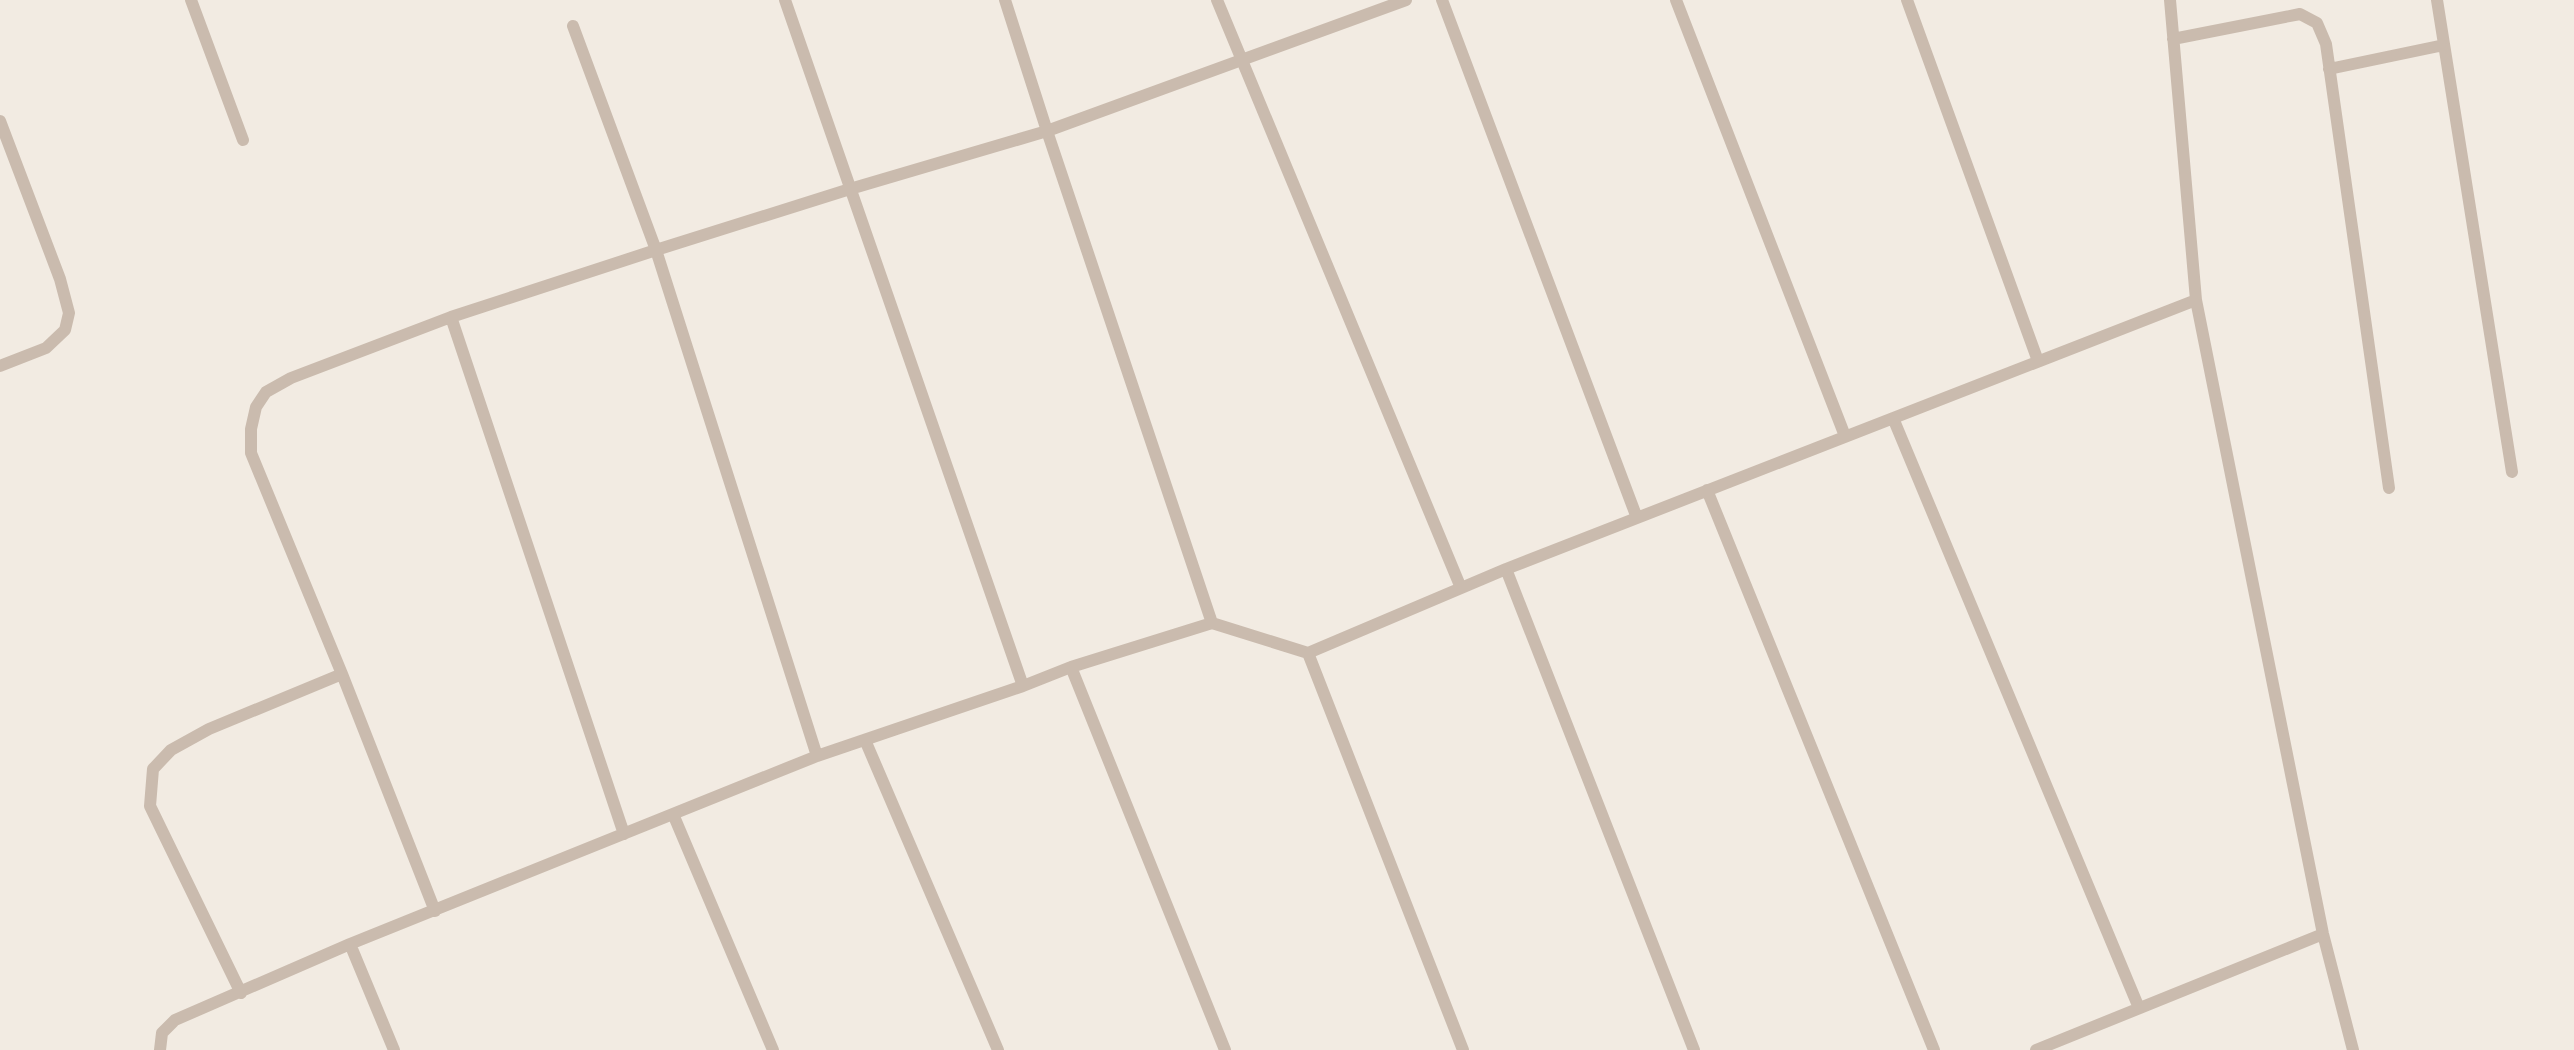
<svg xmlns="http://www.w3.org/2000/svg" width="2574" height="1050" font-family="'PT Sans Narrow',sans-serif">
<style>
.lines{fill:none;stroke-linecap:round;stroke-linejoin:round}
.street{stroke:#cabbae;stroke-width:12}
</style>
<rect width="100%" height="100%" fill="#f2ebe2"/>
<g class="lines">
<path class="street" d="M191,0l52,140
M785,0l238,686
M1005,0l42,131 165,492 96,30 198,-84 690,-269
M1217,0l244,588
M1442,0l195,518
M1676,0l169,436
M1907,0l131,361
M2170,0l26,300 127,634 30,116
M2437,0l75,472
M573,26l83,224 161,506
M2173,39l127,-25 17,9 9,21 63,444
M2329,69l115,-24
M0,121l60,158 9,34 -4,17 -19,18 -46,18
M451,317l173,517
M1893,418l246,590
M1707,490l227,560
M1506,569l188,481
M1308,653l155,397
M1071,667l154,383
M865,740l133,310
M673,814l100,236
M435,911l-93,-237 -91,-221v-24l5,-22 10,-15 25,-14 160,-61 205,-67 194,-61 197,-58 359,-131
M350,944l44,106
M241,993l-91,-187 3,-37 18,-19 38,-21 133,-55
M160,1050l2,-17 13,-13 175,-76 467,-188 206,-70 48,-19 141,-44
M2036,1050l287,-116"/>
</g>
</svg>
